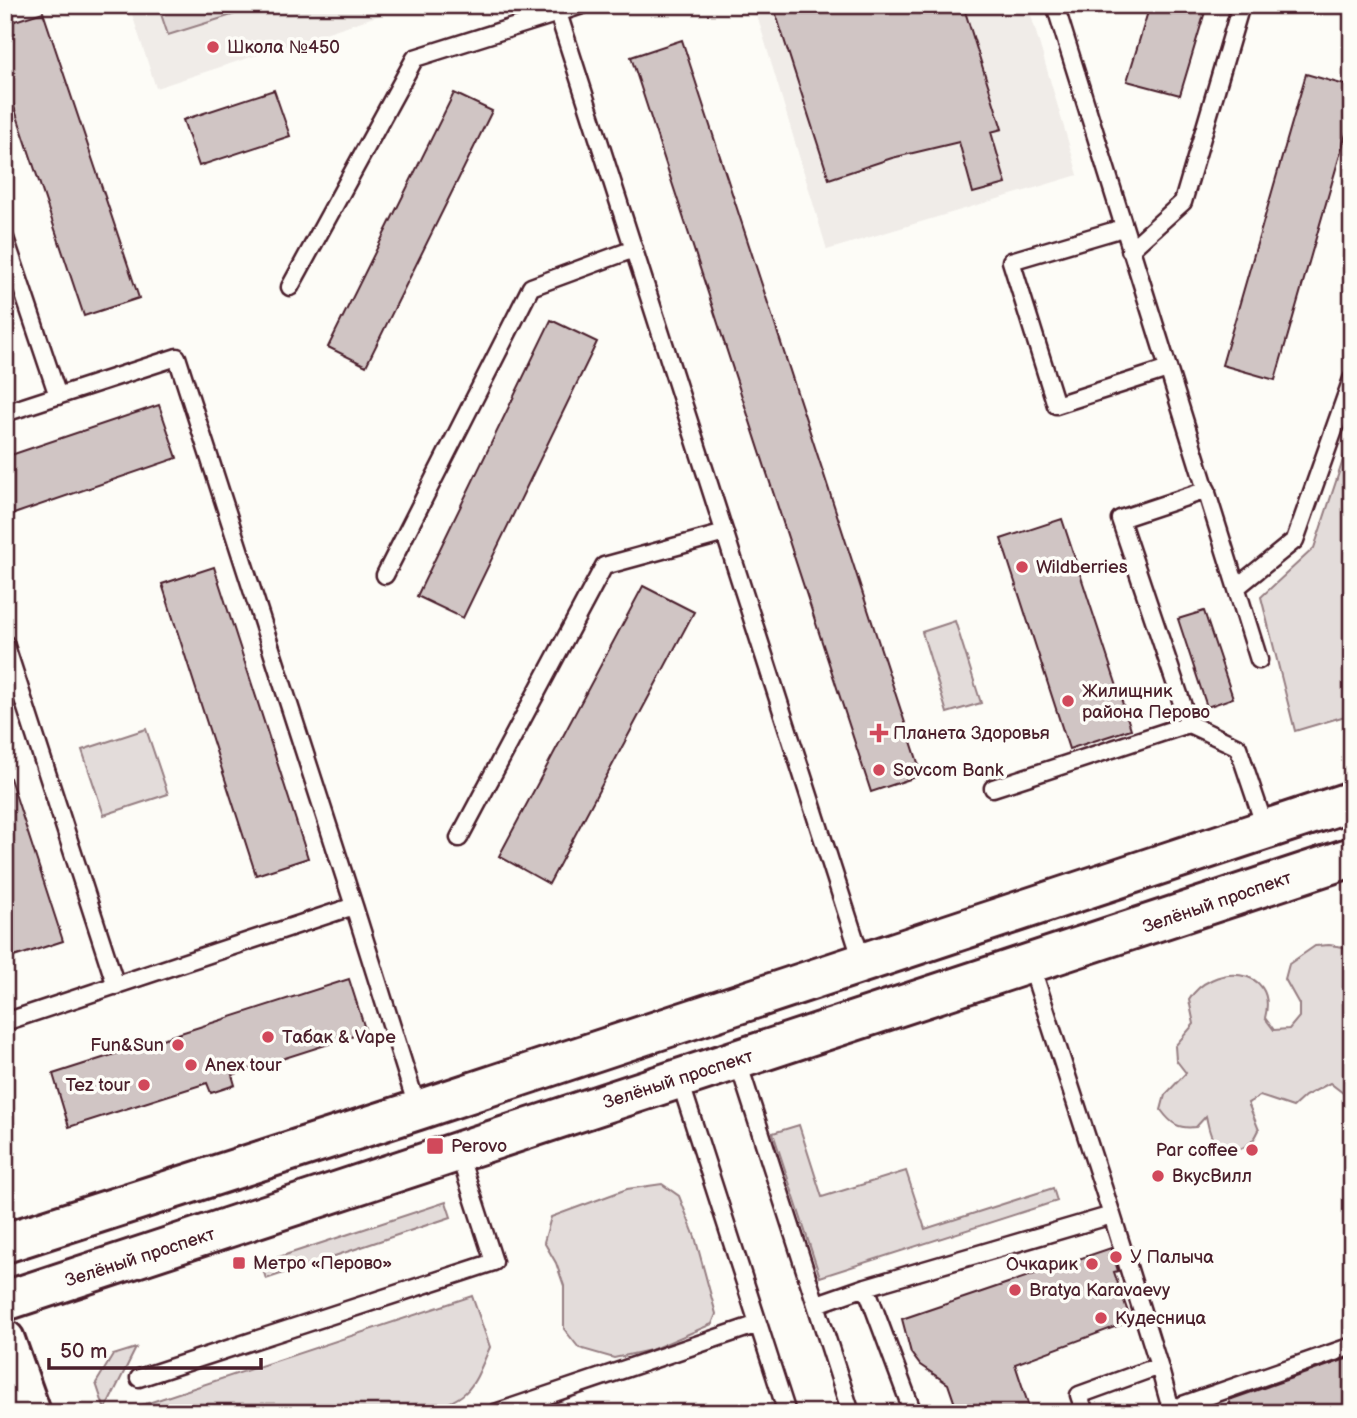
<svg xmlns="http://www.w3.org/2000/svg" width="1357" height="1418" font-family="'Balsamiq Sans',sans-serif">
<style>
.built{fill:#f0ece8}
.green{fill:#e3dcda;stroke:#967e82;stroke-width:2}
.building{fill:#d0c5c4;stroke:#4a1f2b;stroke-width:2}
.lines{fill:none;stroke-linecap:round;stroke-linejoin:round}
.lane-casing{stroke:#4a1f2b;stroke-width:21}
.secondary-casing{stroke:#4a1f2b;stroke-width:44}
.lane{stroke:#fdfcf7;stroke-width:16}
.secondary{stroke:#fdfcf7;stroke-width:38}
.poi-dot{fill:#d1495b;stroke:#fdfcf7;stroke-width:2.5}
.labels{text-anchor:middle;stroke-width:7;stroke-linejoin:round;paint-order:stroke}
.poi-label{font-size:18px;fill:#4a1f2b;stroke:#fdfcf7;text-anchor:start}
.street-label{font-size:18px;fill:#4a1f2b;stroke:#fdfcf7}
</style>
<rect width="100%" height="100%" fill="#fdfcf7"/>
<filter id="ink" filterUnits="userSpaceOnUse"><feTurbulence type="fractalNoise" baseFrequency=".0143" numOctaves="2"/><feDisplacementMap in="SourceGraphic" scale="14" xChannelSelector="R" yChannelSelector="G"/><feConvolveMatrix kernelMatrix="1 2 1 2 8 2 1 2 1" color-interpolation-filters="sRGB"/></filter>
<g filter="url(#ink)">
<path class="built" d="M129,5h282l-255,83z
M754,5h274l50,170 -251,75z"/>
<path class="green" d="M158,5h106l-96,30z
M1352,433v281l-57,17 -34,-134 53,-49z
M955,621l26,82 -34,10 -25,-81z
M146,729l22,65 -64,21 -22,-65z
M1329,945l15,2 8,19v134l-22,-17 -25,13 -12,11 -33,-11 -12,7 11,27c-7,17 -27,29 -44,12 -6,-6 -7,-18 -9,-26l-10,11c-17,2 -24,-2 -35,-17l4,-15 21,-22 -10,-13 -1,-14 19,-22 -5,-24c21,-37 90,-35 76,18l9,12 15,-1 10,-12v-13l-14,-25 4,-15 26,-18z
M799,1125l23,72 84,-26 19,58 128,-41 4,13 -237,76 -47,-144z
M662,1184l17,12 16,41 21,77 -4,10 -61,26 -37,8 -35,-10 -15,-19v-43l-8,-23 -12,-21 7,-25 76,-28z
M446,1202l5,15 -185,62 -5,-16z
M472,1296l18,51c-20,47 -20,50 -70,66h-302z
M136,1348l-31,62 -9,-27 17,-28z"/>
<path class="building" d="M773,5h190l39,124 -11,3 15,52 -33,9 -14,-51 -67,16 -63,21z
M1150,5h57l-27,90 -53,-14z
M43,12l96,286 -55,18 -79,-236v-56z
M682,40l240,735 -51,17 -240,-735z
M1306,74l46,13v26l-77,267 -53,-15z
M274,90l16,46 -91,30 -16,-46z
M454,93l38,18 -126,255 -38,-19z
M551,320l46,22 -134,276 -46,-22z
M159,405l18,53 -172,59v-60z
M1062,519l69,210 -62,20 -68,-210z
M214,567l94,291 -52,17 -94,-291z
M643,586l51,26 -145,272 -50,-28z
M1204,611l29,87 -26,9 -29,-88z
M10,778l53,163 -49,16 -9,-28v-150z
M349,979l17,53 -134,43 3,10 -24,8 -4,-10 -138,44 -16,-53z
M1111,1248l7,23 -4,1 17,49 -116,43 16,49h-73l-10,-29 -28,-19 -9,-12 -9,-34z
M1352,1357v56h-118l-5,-13z"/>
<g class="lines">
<g class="lane-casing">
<path id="lane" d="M582,5l-24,8 305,951
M1055,5l204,655
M1123,228l-112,33 45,144 112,-36
M5,238l53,158
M1130,250l53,-48 58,-197
M290,287l125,-229 143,-45
M5,413l172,-56 177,549
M1207,490l-87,29 69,205 49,23 28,83
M385,575l146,-288 103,-38
M1237,587l58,-47 57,-161
M5,643l111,343
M993,788l196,-64
M459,838l145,-272 121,-33
M1031,965l81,250
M5,1022l349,-116 64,204
M737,1059l114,354
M679,1078l108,335
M866,1287l47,126
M817,1304l49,-17 246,-72 47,151 -80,29 6,18
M1159,1366l12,43 181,-63
M139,1378l355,-116 -36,-111
M495,1413l263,-89"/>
</g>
<g class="secondary-casing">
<path id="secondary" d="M5,1243l413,-133 934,-309
M5,1301l1347,-444
M5,1340l26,73"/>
</g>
<use href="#lane" class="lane"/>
<use href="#secondary" class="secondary"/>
</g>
</g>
<g class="poi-dot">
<circle cx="213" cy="47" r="7"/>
<circle cx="1022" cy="567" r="7"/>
<circle cx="1068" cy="701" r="7"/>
<path d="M875.5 722.5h7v7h7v7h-7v7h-7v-7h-7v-7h7z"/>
<circle cx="879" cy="770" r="7"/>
<circle cx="268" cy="1037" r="7"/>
<circle cx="178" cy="1045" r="7"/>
<circle cx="191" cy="1065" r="7"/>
<circle cx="144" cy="1085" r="7"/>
<rect x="426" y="1137" width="18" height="18" rx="3.5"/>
<circle cx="1252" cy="1150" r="7"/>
<circle cx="1158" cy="1176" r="7"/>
<circle cx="1116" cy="1257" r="7"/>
<rect x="232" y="1256" width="14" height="14" rx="3.5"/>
<circle cx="1092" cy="1264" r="7"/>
<circle cx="1015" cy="1290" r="7"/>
<circle cx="1101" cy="1318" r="7"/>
</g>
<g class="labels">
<g class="poi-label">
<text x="227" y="53">Школа №450</text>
<text x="1036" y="573">Wildberries</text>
<text x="1082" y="697">Жилищник<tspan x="1082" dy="21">района Перово</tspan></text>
<text x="893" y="739">Планета Здоровья</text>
<text x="893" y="776">Sovcom Bank</text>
<text x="282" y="1043">Табак &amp; Vape</text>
<text x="164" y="1051" text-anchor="end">Fun&amp;Sun</text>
<text x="205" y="1071">Anex tour</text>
<text x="130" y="1091" text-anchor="end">Tez tour</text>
<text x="451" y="1152">Perovo</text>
<text x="1238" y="1156" text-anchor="end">Par coffee</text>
<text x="1172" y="1182">ВкусВилл</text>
<text x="1130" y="1263">У Палыча</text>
<text x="253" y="1269">Метро «Перово»</text>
<text x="1078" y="1270" text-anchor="end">Очкарик</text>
<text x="1029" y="1296">Bratya Karavaevy</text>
<text x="1115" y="1324">Кудесница</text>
</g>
<g class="street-label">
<text transform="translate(1217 902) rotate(-19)" y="6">Зелёный проспект</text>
<text transform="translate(678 1079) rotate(-18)" y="6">Зелёный проспект</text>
<text transform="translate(140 1257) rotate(-18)" y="6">Зелёный проспект</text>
</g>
</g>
<rect width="1357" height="1418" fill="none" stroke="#fdfcf7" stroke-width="28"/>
<rect x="14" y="14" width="1329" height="1390" fill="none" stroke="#4a1f2b" stroke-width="2.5" filter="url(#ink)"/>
<path d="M49 1358v10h212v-10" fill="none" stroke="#4a1f2b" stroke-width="3.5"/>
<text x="60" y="1358" font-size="21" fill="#4a1f2b" stroke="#fdfcf7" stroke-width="5" paint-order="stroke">50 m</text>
</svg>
